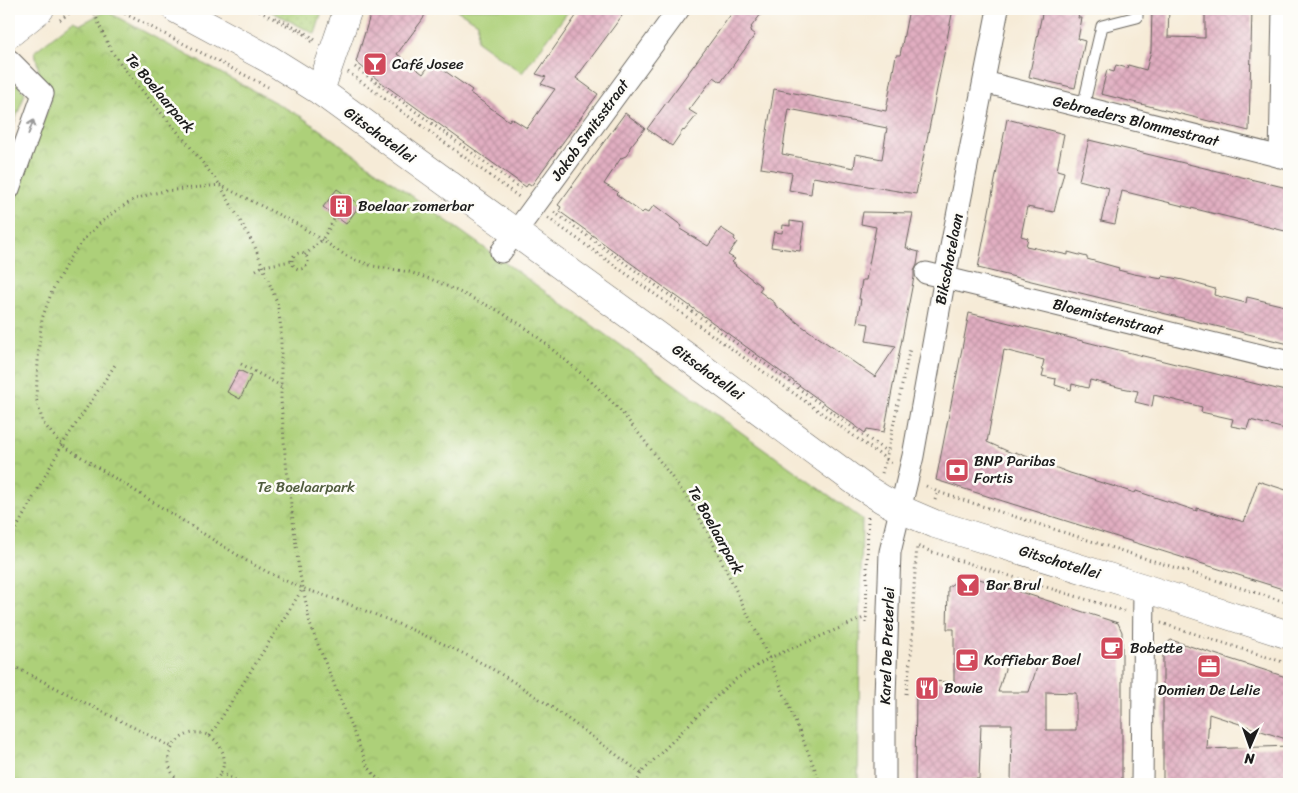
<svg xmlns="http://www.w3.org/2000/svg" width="1298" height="793" font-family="Sriracha,sans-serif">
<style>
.grass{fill:url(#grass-dots);stroke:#64764a}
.park{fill:url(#park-crowns);stroke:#64764a}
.garden{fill:#add079;stroke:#64764a}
.building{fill:url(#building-cross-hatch);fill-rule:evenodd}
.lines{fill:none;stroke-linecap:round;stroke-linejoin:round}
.lane-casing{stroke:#68645d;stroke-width:13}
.street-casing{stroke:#68645d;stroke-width:23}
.secondary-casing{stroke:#68645d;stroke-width:29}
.path{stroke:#68645d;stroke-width:3;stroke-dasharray:1 4;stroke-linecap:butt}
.lane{stroke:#fff;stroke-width:11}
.street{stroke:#fff;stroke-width:21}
.secondary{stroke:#fff;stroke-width:28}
.oneway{stroke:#999}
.labels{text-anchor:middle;stroke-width:5;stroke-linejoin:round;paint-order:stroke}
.poi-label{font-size:15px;fill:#1c1c1c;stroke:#fdfcf7;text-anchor:start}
.street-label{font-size:15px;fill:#1c1c1c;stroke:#fdfcf7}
.park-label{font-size:15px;fill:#4f5b3d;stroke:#fdfcf7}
</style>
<defs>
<pattern id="grass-dots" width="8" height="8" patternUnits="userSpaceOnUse" patternTransform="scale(1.25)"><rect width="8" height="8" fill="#add079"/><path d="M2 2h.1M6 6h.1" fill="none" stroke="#94b268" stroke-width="1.8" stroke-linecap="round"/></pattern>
<pattern id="park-crowns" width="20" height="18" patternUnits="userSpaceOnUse" patternTransform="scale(1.25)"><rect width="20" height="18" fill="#add079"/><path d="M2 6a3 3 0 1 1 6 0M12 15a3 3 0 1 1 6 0" fill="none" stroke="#94b268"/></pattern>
<pattern id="building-cross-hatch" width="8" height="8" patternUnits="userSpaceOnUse" patternTransform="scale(1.25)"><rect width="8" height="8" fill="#e1aec1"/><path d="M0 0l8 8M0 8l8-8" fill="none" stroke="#c095a5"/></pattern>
</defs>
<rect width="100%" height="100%" fill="#fdfcf7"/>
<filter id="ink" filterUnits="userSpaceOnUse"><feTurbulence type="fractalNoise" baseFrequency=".02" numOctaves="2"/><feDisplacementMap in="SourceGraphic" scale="10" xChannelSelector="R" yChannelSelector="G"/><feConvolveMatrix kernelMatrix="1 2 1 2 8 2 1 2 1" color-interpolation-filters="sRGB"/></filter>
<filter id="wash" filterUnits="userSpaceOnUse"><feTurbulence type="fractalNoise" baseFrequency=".0096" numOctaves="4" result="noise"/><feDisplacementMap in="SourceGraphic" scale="20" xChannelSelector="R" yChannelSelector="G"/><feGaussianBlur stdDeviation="1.12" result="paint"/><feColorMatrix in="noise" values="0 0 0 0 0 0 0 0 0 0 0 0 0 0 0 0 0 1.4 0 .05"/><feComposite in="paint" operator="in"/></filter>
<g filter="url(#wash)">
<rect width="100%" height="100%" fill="#f6ebd7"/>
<path class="grass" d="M266,9h57l-8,25z"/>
<path class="park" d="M106,11l196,106 560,402 -4,265h-849v-566l42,-118 -12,-28 -4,-21 38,-30 8,3z"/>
<path class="garden" d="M455,9h115l-48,64 -45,-32 1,-18z
M9,76l16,17 -16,45v-38l1,-4 -1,-1z"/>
<g id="blocks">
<path class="building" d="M372,9h55l-4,10 -26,35 26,20 9,-12 40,28 -2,3 39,28 2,-3 16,10 28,-39 -14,-5 5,-7 -10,-3 45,-65h46l-51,69 22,16 -67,92 -3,-2 -2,3 -148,-107 -22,-18z
M735,9h30l-14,18 1,1 -2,3 5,4 -34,47 -7,-5 -25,33 8,5 -13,16 -1,-1 -11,16 -25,-17z
M909,9h44l-37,185 -103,-17 -2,17 -22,-4 3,-17 -31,-5 13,-79 112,22 10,-56h4zM789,109l98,19 -5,31 -26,-5 -2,14 -72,-14z
M1043,9h37l-2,9h4l-4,21 7,2 -10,47 -46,-11z
M1152,9h17l-1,28 37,1v-29h47l-3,122 -148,-37 6,-24 7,2 2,-7 11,3 1,-3 18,5 5,-19z
M625,113l20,15 -15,19 -1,5 -3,4 -5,2 -17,26 14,8 -2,2 26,19 2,-2 4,2 6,-8 28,21 -2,3 28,17 13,-18 14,9 -1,2 3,3 -9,13 7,4 -3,3 4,3 -1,1 27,21 -3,4 16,12v2l27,21 73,51 21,-31 -30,-5 3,-17 -12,-2 4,-23h-2l3,-19h4l10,-53 -15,-3 2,-12 50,1 -7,35h3l-1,1 11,3 -2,13 -3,6v6l-30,155 -17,-3 -2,4 -306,-222 2,-4 -3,-2z
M1007,119l57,15 -7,36 7,2 -10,40 -27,-5 -6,29 7,2 -2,8 42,9v-3l19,5v2l32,9 -1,2 16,4 28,5 1,-3 20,4 32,9 -1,6 32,8 1,-6 42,10v37l-311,-76z
M1089,140l194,47 6,3v42l-167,-41 -7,33 -14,-3 8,-33 -30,-8z
M337,189l23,16 -14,19 -23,-17z
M790,221l14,2 -4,28 -29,-4 3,-15 8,1 1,-8 7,1z
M969,313l320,79v38l-39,-10 -3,9 -16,-3 2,-7 -32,-7 1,-5 -48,-12 -2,11 -17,-4 3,-11 -16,-3 -32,-8 -2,8 -16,-4 -1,6 -16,-5 1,-6 -14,-3 2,-7h-2l2,-9 -40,-10 -17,92 27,12 1,-2 55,21 65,20 1,-2 61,20v-3l47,14 14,-41 31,10v100l-353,-111z
M239,370l12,6 -11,23 -13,-7z
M964,576h6l148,47 4,9v152h-111l1,-60h-31l-2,55h-16v5h-48l1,-96 6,-7 32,1v-53h-7l1,-42zM1009,656l29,8 -9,28h-31zM1046,692l30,1v37h-30z
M1171,640l118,38v62l-80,-26 -2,35 82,-3v38h-126v-138z"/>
</g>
</g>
<g filter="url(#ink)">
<use href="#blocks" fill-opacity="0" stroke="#68645d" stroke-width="1"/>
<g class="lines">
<g class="lane-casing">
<path id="lane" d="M1083,107l19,-81 35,-9v-8"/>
</g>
<g class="street-casing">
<path id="street" d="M9,60l34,34 -34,95
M984,82l305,77
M1280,157l3,-148
M501,252l178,-243
M926,273l363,89
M885,784v-88l5,-144 23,-96 32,-179 53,-268
M1142,784l2,-196"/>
</g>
<g class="secondary-casing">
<path id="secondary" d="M176,9l93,50 51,32 370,268 173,128 19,12 18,10 35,15 209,64 145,47
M9,34l31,-25
M320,91l28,-82"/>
</g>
<path class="path" d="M93,9l8,20 11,23 21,28 55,64 32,41 35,62 22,55 4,26v72l4,54 14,117 4,17 7,36 6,16 51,125 8,11 9,8
M116,9l152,78
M255,9l49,25 9,9
M275,17l30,15 10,8
M60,20l15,-11
M355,67l169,124
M348,72l171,125
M554,212l333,240
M548,218l338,241 24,-111
M292 261a8 8 0 1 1 16 0a8 8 0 1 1-16 0Z
M305,255l17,-15 14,-24
M256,270l7,-4 29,-5
M241,364l40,22
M882,473l4,-14 6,4
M926,486l12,6 206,66 145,45
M935,500l3,-8
M9,542l53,-97 53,-80
M866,623l2,-106
M1161,623l128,41
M9,664l163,83
M906,694l6,-48 2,-60 3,-40 15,6 192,59
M210,736l93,-148
M221,773l22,11
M641,773c-60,-44 -119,-92 -187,-124 -35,-17 -72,-32 -109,-46 -14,-6 -29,-10 -43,-15 -19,-8 -37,-17 -55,-27l-185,-116 -19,-22 -7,-25 3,-54 3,-25 10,-28 17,-32 15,-20 15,-15 15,-12 19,-12 17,-6 15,-3 55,-6 79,40 49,32 25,9 36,6 27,9 61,29 32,20 66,55 24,24 25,31 47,63 17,30 61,125 46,111 5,15
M182,784c-35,-28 8,-69 34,-43 4,5 7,10 8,17 0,11 -4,20 -14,26
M636,784l5,-11 83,-84 12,-10 33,-21 97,-41"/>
<use href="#lane" class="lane"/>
<use href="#street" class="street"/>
<use href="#secondary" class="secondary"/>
</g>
<defs><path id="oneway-shaft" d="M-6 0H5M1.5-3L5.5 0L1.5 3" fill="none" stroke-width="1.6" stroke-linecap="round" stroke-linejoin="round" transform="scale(1.25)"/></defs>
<use class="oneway" href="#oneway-shaft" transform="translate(31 127) rotate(-70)"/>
</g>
<defs>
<g id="bar-square" transform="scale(1.25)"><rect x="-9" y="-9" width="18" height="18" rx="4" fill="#d1495b" stroke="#fdfcf7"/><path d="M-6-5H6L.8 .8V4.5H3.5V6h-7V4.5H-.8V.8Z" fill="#fff"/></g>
<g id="building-square" transform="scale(1.25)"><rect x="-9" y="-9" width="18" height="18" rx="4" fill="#d1495b" stroke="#fdfcf7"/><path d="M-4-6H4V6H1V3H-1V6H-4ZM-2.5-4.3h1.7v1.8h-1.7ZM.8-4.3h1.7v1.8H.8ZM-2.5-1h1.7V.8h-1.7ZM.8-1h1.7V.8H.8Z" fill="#fff"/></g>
<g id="bank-square" transform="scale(1.25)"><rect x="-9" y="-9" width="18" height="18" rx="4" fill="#d1495b" stroke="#fdfcf7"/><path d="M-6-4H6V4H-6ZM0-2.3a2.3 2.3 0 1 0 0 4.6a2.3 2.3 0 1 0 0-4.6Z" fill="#fff"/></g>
<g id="cafe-square" transform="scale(1.25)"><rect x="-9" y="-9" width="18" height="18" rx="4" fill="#d1495b" stroke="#fdfcf7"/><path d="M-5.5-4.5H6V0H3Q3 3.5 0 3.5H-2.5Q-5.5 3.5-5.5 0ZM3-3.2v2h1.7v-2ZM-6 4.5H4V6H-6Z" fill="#fff"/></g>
<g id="office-square" transform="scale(1.25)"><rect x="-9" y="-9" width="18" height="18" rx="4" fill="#d1495b" stroke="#fdfcf7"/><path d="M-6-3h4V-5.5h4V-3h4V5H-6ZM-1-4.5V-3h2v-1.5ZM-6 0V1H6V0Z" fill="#fff"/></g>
<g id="restaurant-square" transform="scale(1.25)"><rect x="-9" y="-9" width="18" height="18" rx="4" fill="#d1495b" stroke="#fdfcf7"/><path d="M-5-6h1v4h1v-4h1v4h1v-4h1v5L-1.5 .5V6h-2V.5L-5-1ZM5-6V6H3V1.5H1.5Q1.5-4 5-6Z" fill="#fff"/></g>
</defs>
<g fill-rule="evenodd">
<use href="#bar-square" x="375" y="64"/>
<use href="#building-square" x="341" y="206"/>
<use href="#bank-square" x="957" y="470"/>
<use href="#bar-square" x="968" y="585"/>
<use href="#cafe-square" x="1112" y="648"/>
<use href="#cafe-square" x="967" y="660"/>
<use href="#office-square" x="1209" y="666"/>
<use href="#restaurant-square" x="927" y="688"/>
</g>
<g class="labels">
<g class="poi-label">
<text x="392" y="69">Café Josee</text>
<text x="358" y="211">Boelaar zomerbar</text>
<text x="974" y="466">BNP Paribas<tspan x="974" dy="17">Fortis</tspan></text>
<text x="986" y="590">Bar Brul</text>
<text x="1130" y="653">Bobette</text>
<text x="984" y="665">Koffiebar Boel</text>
<text x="944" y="693">Bowie</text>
<text x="1209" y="695" text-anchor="middle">Domien De Lelie</text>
</g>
<g class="street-label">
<text transform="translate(160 93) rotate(50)" y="5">Te Boelaarpark</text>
<text transform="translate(1136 121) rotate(14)" y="5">Gebroeders Blommestraat</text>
<text transform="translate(590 130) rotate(-54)" y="5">Jakob Smitsstraat</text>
<text transform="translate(380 135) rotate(36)" y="5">Gitschotellei</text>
<text transform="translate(949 259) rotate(-79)" y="5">Bikschotelaan</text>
<text transform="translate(1108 317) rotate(14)" y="5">Bloemistenstraat</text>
<text transform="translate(708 372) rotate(36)" y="5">Gitschotellei</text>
<text transform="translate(716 530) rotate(61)" y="5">Te Boelaarpark</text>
<text transform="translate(1060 562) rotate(17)" y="5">Gitschotellei</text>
<text transform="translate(887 646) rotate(-88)" y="5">Karel De Preterlei</text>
</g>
<g class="park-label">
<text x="306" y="492">Te Boelaarpark</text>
</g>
</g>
<rect width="1298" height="793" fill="none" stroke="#fdfcf7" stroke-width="30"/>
<g transform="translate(1250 746) rotate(182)" stroke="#fdfcf7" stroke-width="4" paint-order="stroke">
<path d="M0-4L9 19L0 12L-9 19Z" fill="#1c1c1c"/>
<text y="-8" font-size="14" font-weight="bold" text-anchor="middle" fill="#1c1c1c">N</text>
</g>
</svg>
